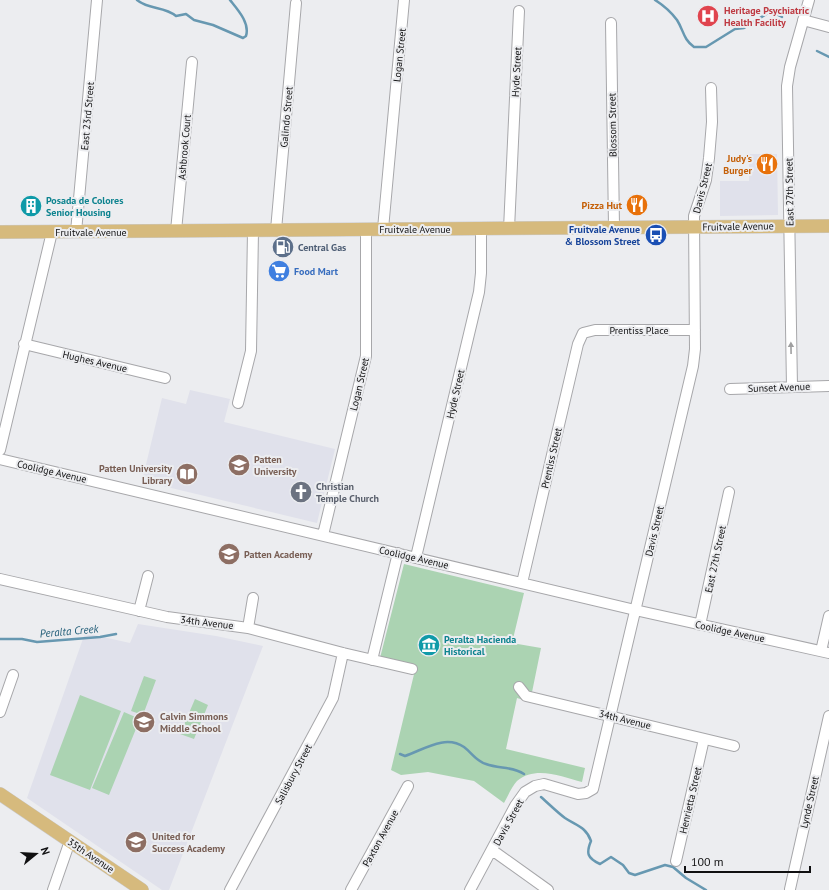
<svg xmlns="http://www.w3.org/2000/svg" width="829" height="890" font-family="'PT Sans',sans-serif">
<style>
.built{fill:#e0e1eb}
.green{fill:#abd3b2}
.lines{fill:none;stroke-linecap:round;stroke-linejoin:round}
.stream{stroke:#6798b1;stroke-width:2.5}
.minor-casing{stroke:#a7a7aa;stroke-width:12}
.major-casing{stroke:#cacacb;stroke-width:14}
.minor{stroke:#fff;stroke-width:10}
.major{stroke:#d6ba7d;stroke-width:13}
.oneway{fill:#9f9fa0}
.labels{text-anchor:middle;stroke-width:4;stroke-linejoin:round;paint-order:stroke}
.health-label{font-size:10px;font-weight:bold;fill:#be3a42;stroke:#ecedf0;text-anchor:start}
.street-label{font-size:10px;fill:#101011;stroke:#ecedf0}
.food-label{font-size:10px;font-weight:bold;fill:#c56008;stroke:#ecedf0;text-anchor:end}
.culture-label{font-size:10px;font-weight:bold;fill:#0d838f;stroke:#ecedf0;text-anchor:start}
.transit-label{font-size:10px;font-weight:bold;fill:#164399;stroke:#ecedf0;text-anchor:end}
.service-label{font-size:10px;font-weight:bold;fill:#4e5e75;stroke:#ecedf0;text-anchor:start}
.shop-label{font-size:10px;font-weight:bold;fill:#366cbe;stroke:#ecedf0;text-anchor:start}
.education-label{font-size:10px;font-weight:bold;fill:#785e54;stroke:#ecedf0;text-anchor:start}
.worship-label{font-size:10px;font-weight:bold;fill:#5b616d;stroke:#ecedf0;text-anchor:start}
.water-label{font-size:11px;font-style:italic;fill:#1e5b76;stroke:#ecedf0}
</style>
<rect width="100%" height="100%" fill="#ecedf0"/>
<path class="built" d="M749,154h28l1,61 -58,1v-35h29z
M190,390l40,9 -6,23 111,27 -18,74 -175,-42 20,-83 24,6z
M138,624l78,12 47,10 -94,244h-7l-135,-92 58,-165 45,10z"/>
<path class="green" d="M404,564l120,29 -12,50 29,5 -11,54 -13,-4 -11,51 79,19 -3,14c-20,-5 -46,-17 -65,-1 -5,5 -9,15 -13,22l-30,-22 -46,-9 -27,3 -10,-5 25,-104 -36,-8z
M144,676l12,4 -13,35 -12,-4z
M80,695l41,16 -31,79 -40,-15z
M195,699l13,6 -14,34 -14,-5z
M124,712l16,7 -31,76 -17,-7z"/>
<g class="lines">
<path class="stream" d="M137,0c12,10 27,6 39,16l10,-2 8,6 19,5 30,13 3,-2c4,-13 -8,-26 -16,-36
M655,0c8,5 16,12 22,20 7,11 6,19 17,27h12l29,-18 9,-1 24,-15h6l8,4
M817,51l12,6
M0,639h22l15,3 63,-5 16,-3
M400,754l5,2c18,-6 40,-22 59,-9 8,6 12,14 22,17 13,5 26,2 38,10
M541,797c8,7 16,15 24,21 12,8 21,9 26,23 -5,12 -4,17 9,23l11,-7 12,8 6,8 6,2 30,-10 8,2 13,11 20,12"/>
<g class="minor-casing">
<path id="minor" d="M803,20l26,7
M611,23l3,204
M383,229l21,-229
M509,229l10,-218
M276,230l20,-227
M176,231l16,-169
M76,232l21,-232
M24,344l141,34
M792,387l-5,-301 3,-19 19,-67
M730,389l99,-3
M238,403l13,-52 2,-120
M0,450l52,-218
M0,459l635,151 194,43
M323,535l43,-179v-127
M416,557l63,-265 2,-19v-45
M0,579l167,38 81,11 95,25 69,16
M522,583l56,-239 5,-11 12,-3h100
M139,611l9,-35
M700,625l29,-133
M248,628l5,-30
M821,651l8,-35
M372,660l26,-107
M519,687l7,9 208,50
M0,712l13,-37
M492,850l56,40
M676,861l28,-122
M790,889l39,-173
M53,890l17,-49
M230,890l103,-192 10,-45
M351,890l57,-104
M470,890l45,-84 10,-14 10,-6 9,-2 34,10 8,-1 7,-4 100,-423 2,-17 -1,-133 12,-36 3,-22 3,-36 -1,-34"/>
</g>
<g class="major-casing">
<path id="major" d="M0,232l829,-6
M0,794l142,96"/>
</g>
<use href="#minor" class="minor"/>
<use href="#major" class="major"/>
</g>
<defs><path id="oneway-solid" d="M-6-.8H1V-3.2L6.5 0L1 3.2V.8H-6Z"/></defs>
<use class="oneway" href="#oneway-solid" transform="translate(791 348) rotate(-91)"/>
<defs>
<g id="hospital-disc" transform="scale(1.15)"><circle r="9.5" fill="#e0444e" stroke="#ecedf0"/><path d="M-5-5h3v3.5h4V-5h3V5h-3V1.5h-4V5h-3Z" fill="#fff"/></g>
<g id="restaurant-disc" transform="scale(1.15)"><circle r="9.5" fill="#e8710a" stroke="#ecedf0"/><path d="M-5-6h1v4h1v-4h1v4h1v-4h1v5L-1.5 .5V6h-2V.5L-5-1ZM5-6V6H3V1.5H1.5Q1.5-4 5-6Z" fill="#fff"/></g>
<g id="building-disc" transform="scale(1.15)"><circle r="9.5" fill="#0f9aa8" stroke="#ecedf0"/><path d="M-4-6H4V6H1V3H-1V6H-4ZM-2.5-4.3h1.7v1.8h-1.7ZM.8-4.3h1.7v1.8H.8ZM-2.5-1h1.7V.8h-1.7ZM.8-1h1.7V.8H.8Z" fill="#fff"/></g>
<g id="bus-disc" transform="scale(1.15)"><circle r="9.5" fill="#1a4fb4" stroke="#ecedf0"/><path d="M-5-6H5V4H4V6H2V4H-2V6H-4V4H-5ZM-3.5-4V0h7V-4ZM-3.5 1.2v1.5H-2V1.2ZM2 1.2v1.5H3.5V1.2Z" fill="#fff"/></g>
<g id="fuel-disc" transform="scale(1.15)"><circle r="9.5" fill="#5c6f8a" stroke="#ecedf0"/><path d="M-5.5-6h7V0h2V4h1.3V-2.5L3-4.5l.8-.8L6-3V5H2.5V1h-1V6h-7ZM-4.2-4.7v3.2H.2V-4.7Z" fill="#fff"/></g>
<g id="supermarket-disc" transform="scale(1.15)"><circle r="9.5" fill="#3f7fe0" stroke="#ecedf0"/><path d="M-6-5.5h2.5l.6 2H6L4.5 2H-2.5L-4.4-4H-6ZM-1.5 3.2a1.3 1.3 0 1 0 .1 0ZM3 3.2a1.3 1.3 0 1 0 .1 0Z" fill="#fff"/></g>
<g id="university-disc" transform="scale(1.15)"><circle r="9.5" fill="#8d6e63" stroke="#ecedf0"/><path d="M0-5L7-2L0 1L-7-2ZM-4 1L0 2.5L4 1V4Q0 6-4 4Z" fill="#fff"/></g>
<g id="library-disc" transform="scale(1.15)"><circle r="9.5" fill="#8d6e63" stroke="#ecedf0"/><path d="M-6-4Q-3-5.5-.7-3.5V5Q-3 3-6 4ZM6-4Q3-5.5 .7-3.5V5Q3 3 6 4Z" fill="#fff"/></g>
<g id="church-disc" transform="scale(1.15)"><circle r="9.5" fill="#6b7280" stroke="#ecedf0"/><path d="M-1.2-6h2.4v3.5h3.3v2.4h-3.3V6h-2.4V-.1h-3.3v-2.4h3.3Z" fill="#fff"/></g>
<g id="school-disc" transform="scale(1.15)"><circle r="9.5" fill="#8d6e63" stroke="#ecedf0"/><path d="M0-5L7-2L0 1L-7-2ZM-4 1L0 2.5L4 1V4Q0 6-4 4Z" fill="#fff"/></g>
<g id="museum-disc" transform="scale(1.15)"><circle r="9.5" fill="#0f9aa8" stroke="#ecedf0"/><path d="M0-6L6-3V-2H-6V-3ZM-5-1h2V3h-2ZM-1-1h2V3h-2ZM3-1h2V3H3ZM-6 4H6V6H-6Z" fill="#fff"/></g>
</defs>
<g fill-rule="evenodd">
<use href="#hospital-disc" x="708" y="16"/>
<use href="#restaurant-disc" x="767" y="164"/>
<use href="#restaurant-disc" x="637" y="205"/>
<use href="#building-disc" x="31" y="206"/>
<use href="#bus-disc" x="656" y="235"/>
<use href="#fuel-disc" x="283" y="247"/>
<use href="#supermarket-disc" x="279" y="271"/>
<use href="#university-disc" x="239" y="465"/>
<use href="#library-disc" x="187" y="474"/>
<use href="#church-disc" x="301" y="492"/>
<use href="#school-disc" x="229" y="554"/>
<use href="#museum-disc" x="429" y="645"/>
<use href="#school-disc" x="144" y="722"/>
<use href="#school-disc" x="136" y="842"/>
</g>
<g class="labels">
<g class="health-label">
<text x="724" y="14">Heritage Psychiatric<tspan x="724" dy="12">Health Facility</tspan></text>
</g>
<g class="street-label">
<text transform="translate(399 55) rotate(-84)" y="4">Logan Street</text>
<text transform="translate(516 72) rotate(-87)" y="4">Hyde Street</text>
<text transform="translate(87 116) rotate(-85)" y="4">East 23rd Street</text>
<text transform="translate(286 117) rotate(-85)" y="4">Galindo Street</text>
<text transform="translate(612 125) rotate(-91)" y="4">Blossom Street</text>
<text transform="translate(184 147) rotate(-85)" y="4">Ashbrook Court</text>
<text transform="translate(702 188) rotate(-76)" y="4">Davis Street</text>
<text transform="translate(789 192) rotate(-91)" y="4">East 27th Street</text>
<text transform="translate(738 226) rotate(-1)" y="4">Fruitvale Avenue</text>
<text x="415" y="233">Fruitvale Avenue</text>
<text x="91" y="236">Fruitvale Avenue</text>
<text x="639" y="334">Prentiss Place</text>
<text transform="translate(95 361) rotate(13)" y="4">Hughes Avenue</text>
<text transform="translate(359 384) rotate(-77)" y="4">Logan Street</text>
<text transform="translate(779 387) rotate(-2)" y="4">Sunset Avenue</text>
<text transform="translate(455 394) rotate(-77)" y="4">Hyde Street</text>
<text transform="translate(551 458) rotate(-77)" y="4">Prentiss Street</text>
<text transform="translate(52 471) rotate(13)" y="4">Coolidge Avenue</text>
<text transform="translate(654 531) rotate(-77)" y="4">Davis Street</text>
<text transform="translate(414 557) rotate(13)" y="4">Coolidge Avenue</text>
<text transform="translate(715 559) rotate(-78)" y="4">East 27th Street</text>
<text transform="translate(207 622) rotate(7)" y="4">34th Avenue</text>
<text transform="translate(730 631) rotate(12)" y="4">Coolidge Avenue</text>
<text transform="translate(625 719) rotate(14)" y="4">34th Avenue</text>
<text transform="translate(293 774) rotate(-62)" y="4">Salisbury Street</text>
<text transform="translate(690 800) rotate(-77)" y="4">Henrietta Street</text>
<text transform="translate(809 802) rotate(-77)" y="4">Lynde Street</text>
<text transform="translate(508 822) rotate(-61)" y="4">Davis Street</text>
<text transform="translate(380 838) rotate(-61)" y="4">Paxton Avenue</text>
<text transform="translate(91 855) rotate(34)" y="4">35th Avenue</text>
</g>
<g class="food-label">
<text x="752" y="162">Judy's<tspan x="752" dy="12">Burger</tspan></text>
<text x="622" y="209">Pizza Hut</text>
</g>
<g class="culture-label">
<text x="46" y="204">Posada de Colores<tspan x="46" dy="12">Senior Housing</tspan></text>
<text x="444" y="643">Peralta Hacienda<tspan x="444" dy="12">Historical</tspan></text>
</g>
<g class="transit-label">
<text x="640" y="233">Fruitvale Avenue<tspan x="640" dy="12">&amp; Blossom Street</tspan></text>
</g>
<g class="service-label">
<text x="298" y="251">Central Gas</text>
</g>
<g class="shop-label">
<text x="294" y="275">Food Mart</text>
</g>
<g class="education-label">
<text x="254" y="463">Patten<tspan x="254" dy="12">University</tspan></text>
<text x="172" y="472" text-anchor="end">Patten University<tspan x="172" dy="12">Library</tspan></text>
<text x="244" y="558">Patten Academy</text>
<text x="160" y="720">Calvin Simmons<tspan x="160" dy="12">Middle School</tspan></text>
<text x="152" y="840">United for<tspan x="152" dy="12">Success Academy</tspan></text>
</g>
<g class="worship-label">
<text x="316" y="490">Christian<tspan x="316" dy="12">Temple Church</tspan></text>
</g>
<g class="water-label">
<text transform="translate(69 631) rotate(-5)" y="4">Peralta Creek</text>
</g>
</g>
<g transform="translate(36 854) rotate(72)" stroke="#ecedf0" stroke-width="3" paint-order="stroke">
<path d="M0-3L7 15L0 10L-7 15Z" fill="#101011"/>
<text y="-6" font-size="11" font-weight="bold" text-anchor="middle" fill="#101011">N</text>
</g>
<path d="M685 866v6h125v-6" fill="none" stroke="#101011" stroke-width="2"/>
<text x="691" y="866" font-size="12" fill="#101011" stroke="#ecedf0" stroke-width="3" paint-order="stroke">100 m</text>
</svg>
